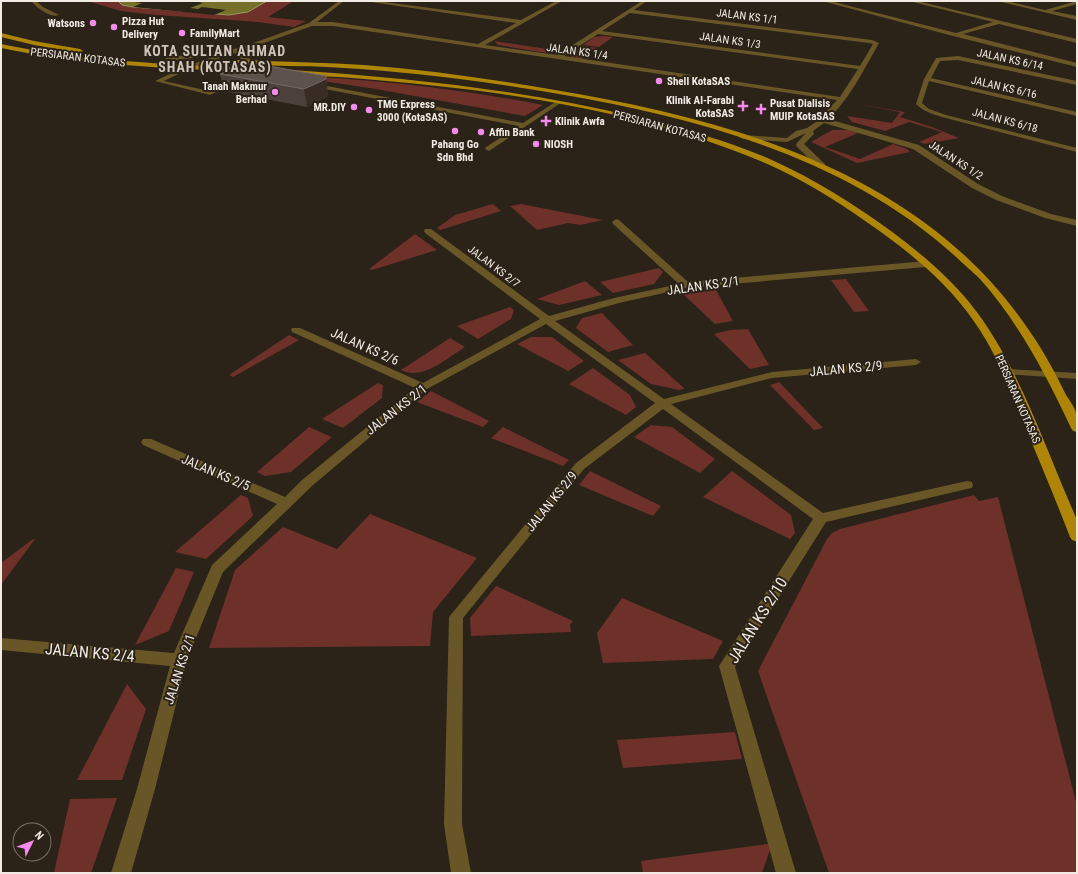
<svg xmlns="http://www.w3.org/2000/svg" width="1078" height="874" font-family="'Roboto Condensed',sans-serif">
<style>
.green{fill:#6d312a}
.water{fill:#757129;stroke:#9a9661}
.pier{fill:#2b2218}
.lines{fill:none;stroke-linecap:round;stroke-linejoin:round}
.minor{fill:#695627;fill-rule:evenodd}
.major{fill:#ae8603;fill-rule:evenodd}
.wall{fill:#4c403a}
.shaded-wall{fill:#382c25}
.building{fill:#5e524c;stroke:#756a64}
.poi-dot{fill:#f689ed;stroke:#2b2218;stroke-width:1.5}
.labels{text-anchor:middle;stroke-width:4;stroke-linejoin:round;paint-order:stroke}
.far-street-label{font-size:11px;fill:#f1ebe4;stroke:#2b2218}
.far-poi-label{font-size:11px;font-weight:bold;fill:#f1ebe4;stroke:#2b2218;text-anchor:start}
.street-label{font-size:13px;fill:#f1ebe4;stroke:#2b2218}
.far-district-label{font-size:14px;font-weight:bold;letter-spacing:1px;fill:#d0c4b8;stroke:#2b2218}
.near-street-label{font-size:16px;fill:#f1ebe4;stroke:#2b2218}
</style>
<rect width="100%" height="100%" fill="#2b2218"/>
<path class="green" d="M87,1h207l-26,16 38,4 -12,6 -36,-5 -102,-7 -35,-4z
M604,36l9,1 -14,10 -16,-2 11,-8z
M494,41l66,10 -14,2 -48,-8z
M582,46l15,2 -15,11 -10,-2 -2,-3z
M282,75c88,4 174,13 261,30l-18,11 -149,-27z
M857,104l48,8 -5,5 32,10 27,11 -34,6 -6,-2 23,-10 -33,-10 -24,9 -33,-9 -5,-6 45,7 8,-11z
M832,130h18l8,3 -33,14 35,12 33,-15 14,5 3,3 -53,11 -46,-21z
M493,204l8,7 -61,19 -3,-2 18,-13z
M521,204l82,16 -23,5 -12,-2 -31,7 -27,-24z
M415,234l22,16 -65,20 -3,-1z
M659,268l4,4 -9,12 -41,9 -13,-11z
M846,279l23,32 -15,1 -23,-32z
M585,281l17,14 -43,10 -22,-6z
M716,290l17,31 -18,3 -32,-30z
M510,307l4,3 -3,9 -33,20 -21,-13z
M602,313l31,32 -25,7 -32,-24 6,-10z
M748,329l21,36 -19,4 -36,-35 16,-4z
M289,335l10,5 -66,37 -4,-2z
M531,337h21l32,24 -16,10 -51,-27z
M450,338l15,9c-18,11 -42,34 -64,23z
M645,353l39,35v1l-5,1 -28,-6 -33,-24z
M593,368l37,27 6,12 -10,8 -57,-31z
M779,382l44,46 -9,2 -44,-45z
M378,383l5,2 -1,13 -39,30 -21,-9z
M431,391l58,30 -6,6 -66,-25z
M651,425l21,2 43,32 -15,14 -66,-36z
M309,427l23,10 -41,35 -26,4 -8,-4z
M503,427l66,33 -6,6 -72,-28z
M590,471l71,35 -8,10 -74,-31z
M732,471l59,44 4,18 -5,6 -87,-42z
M241,495l7,3 5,18 -47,43 -31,-7z
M974,495l5,6 19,-4 79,309v67h-248l-71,-202 69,-132 5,-6 8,-4z
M370,514l107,44 -44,54 -3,34 -221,2 26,-78 48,-43 54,22z
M33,539h2l-34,46v-22z
M176,568l18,4 -25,59 -34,14z
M496,586l77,35 -3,4 1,7 -100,4 -1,-18z
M622,598l101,43 -10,18 -110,4 -6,-30z
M127,684l19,25 -24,71h-45z
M735,732l7,27 -119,9 -6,-28z
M117,798l-26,75h-37l16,-74z
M768,844l2,6 -8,23h-119l-2,-12z"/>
<path class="water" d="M118,1h149l-19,11 -19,3 -96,-8 -11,-2z"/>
<path class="pier" d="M136,1h59l8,2 -13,5 8,1 4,-2 24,3 -12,5 -81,-8 9,-4 -8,-1z"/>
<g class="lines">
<path class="minor" d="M31,1h5l7,6 16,8c-8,4 -23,-8 -28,-14z
M339,1h5l-27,21h16l145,22 38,-21 -152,-22h13l144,19 35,-19h6l-77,44 72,10 85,-54h5l-13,9 238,30 7,3c-15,26 -29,56 -51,76l91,26 59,39 24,12 49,18 26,6v6l-32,-8 -49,-18 -24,-12 -59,-39 -89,-26 -11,8 1,3 -10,10 21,20 1,2 -4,2h-3l-22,-21 -1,-3 10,-11 -19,9 -44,-3 -4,-2 4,-2 44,3 9,-7 11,-3 9,-6 21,-22 -504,-74h-21l-71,25v2l5,5 23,4v2l-27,-4 -7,-7 -44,15 -27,13 45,10 26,-11 5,1 -30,14 -55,-14 32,-15 40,-14 1,-2 11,-2 70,-25zM630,13l239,30 4,1 -13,22 -258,-35zM598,34l260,35 -18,28 -276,-41z
M822,1h8l126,32 37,-11 -84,-21h8l160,38v4l-78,-19 -36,10 114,29v4l-124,-31z
M997,1h9l39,9 32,-9v3l-25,7 25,5v4z
M207,53l2,1v2l-41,5 -3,-2 3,-2z
M958,56l119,25v4l-119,-25 -18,1 -9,17 146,34v4l-148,-35 -7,22 7,6 17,6 131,33v4l-135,-35c-10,-3 -19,-6 -26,-13l8,-25 12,-21z
M311,83l212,40 34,-22 5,1 -73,49 -4,-2 1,-2 33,-21 -210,-40 -1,-1z
M616,219l3,1 69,62 238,-21 5,3 -5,3 -240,21 -67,15 -64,18 109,78 108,-27 144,-13 5,3 -5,3 -144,13 -101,26 152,109 144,-32 5,1 1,3 -1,3 -5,1 -141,33 -91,145 61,206h-20l-57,-207 94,-147 -150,-110 -79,60 -121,149 -1,206 9,49h-20l-7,-49 5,-207 127,-154 79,-60 -109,-79 -119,65 -115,97 -89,86 -36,88 -32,129 -24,84h-20l26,-84 33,-123 -169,-16v-12l173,15 38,-88 65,-61 -134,-59 -2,-3 2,-3h8l134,58 17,-17 113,-92 -123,-56 -1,-2 1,-2h8l123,55 117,-64 -115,-86 -1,-2 1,-2h6l118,87 65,-18 65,-14 -66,-60 -1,-2z
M1008,369l69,4v6l-73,-5 -1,-2z"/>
<path class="major" d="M1,33l33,8 46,8 3,2 -3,2 -46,-8 -33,-8z
M1,44c82,17 164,20 247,24l3,2 -3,2c-83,-4 -165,-7 -247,-24z
M236,60c43,2 86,2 128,5 64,5 128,14 191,25 174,29 362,81 469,233 16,22 30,47 42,72 4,6 10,14 11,22 1,4 0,10 0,15l-4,-1 -2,-3c-25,-53 -52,-105 -91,-149 -8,-8 -17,-15 -25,-23 -108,-98 -256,-138 -396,-162 -58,-10 -116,-18 -174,-23 -33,-3 -65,-5 -98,-5 -17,-1 -36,0 -53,-3v-2z
M292,70c117,8 233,20 347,48 45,11 90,23 133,42 42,19 82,44 119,71 28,21 56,44 78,71 45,55 71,131 99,197l9,21v22l-5,-2 -2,-3c-13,-34 -27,-67 -41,-101 -16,-40 -31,-81 -56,-116 -27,-39 -66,-70 -105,-97 -32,-23 -66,-44 -103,-60 -101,-44 -227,-67 -337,-78 -29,-3 -59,-6 -89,-8 -16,-1 -33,-1 -49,-4l-1,-1z"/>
</g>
<path class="wall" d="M220,74l106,2 2,20 -21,11 -83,-16z"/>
<path class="shaded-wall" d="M326,76l2,20 -21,11 -3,-18z"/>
<path class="building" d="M246,63h5l75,13v3l-22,10 -84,-15z"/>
<g class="poi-dot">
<circle cx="93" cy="23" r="4"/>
<circle cx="114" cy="27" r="4"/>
<circle cx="182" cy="33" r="4"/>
<circle cx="659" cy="81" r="4"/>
<circle cx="275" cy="92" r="4"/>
<path d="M741 100h4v4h4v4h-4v4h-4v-4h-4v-4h4z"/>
<circle cx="354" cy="107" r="4"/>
<path d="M759 103h4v4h4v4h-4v4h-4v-4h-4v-4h4z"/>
<circle cx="369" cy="110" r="4"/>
<path d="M544 115h4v4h4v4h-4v4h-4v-4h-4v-4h4z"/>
<circle cx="455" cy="131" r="4"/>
<circle cx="481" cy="132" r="4"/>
<circle cx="536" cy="144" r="4"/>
</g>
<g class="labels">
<g class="far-street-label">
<text transform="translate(747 16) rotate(7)" y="4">JALAN KS 1/1</text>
<text transform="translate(730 40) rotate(8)" y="4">JALAN KS 1/3</text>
<text transform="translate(577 51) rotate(8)" y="4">JALAN KS 1/4</text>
<text transform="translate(78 57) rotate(7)" y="4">PERSIARAN KOTASAS</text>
<text transform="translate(1010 59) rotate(12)" y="4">JALAN KS 6/14</text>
<text transform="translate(1004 87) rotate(13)" y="4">JALAN KS 6/16</text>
<text transform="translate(1005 120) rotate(15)" y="4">JALAN KS 6/18</text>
<text transform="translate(660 126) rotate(15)" y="4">PERSIARAN KOTASAS</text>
<text transform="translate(956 160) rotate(33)" y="4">JALAN KS 1/2</text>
<text transform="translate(494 266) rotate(37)" y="4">JALAN KS 2/7</text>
<text transform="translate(1018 399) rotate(66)" y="4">PERSIARAN KOTASAS</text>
</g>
<g class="far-poi-label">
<text x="122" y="25">Pizza Hut<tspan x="122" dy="13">Delivery</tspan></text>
<text x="85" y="27" text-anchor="end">Watsons</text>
<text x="190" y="37">FamilyMart</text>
<text x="667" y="85">Shell KotaSAS</text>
<text x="267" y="90" text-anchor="end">Tanah Makmur<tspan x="267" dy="13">Berhad</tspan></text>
<text x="734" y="104" text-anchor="end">Klinik Al-Farabi<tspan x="734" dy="13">KotaSAS</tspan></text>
<text x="770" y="107">Pusat Dialisis<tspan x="770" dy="13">MUIP KotaSAS</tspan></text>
<text x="377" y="108">TMG Express<tspan x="377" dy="13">3000 (KotaSAS)</tspan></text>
<text x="346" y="111" text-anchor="end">MR.DIY</text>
<text x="555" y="125">Klinik Awfa</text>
<text x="489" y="136">Affin Bank</text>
<text x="455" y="148" text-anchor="middle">Pahang Go<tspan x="455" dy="13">Sdn Bhd</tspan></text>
<text x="544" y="148">NIOSH</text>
</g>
<g class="street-label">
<text transform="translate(703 285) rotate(-8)" y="5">JALAN KS 2/1</text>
<text transform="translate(365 346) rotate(24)" y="5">JALAN KS 2/6</text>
<text transform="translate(846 368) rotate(-5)" y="5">JALAN KS 2/9</text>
<text transform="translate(396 409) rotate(-38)" y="5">JALAN KS 2/1</text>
<text transform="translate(216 472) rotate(23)" y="5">JALAN KS 2/5</text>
<text transform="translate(551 501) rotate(-51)" y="5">JALAN KS 2/9</text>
<text transform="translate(179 669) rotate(-72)" y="5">JALAN KS 2/1</text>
</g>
<g class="far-district-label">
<text x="215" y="56">KOTA SULTAN AHMAD<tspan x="215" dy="16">SHAH (KOTASAS)</tspan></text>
</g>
<g class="near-street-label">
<text transform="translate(757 620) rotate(-58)" y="6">JALAN KS 2/10</text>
<text transform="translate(90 652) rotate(5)" y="6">JALAN KS 2/4</text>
</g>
</g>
<rect width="1078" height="874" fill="none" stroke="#f1ebe4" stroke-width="4"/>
<g transform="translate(32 842) rotate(48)"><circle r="19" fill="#2b2218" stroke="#7a726a"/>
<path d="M0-3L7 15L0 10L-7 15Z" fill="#f689ed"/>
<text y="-6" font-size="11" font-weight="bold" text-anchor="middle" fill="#f1ebe4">N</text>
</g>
</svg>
